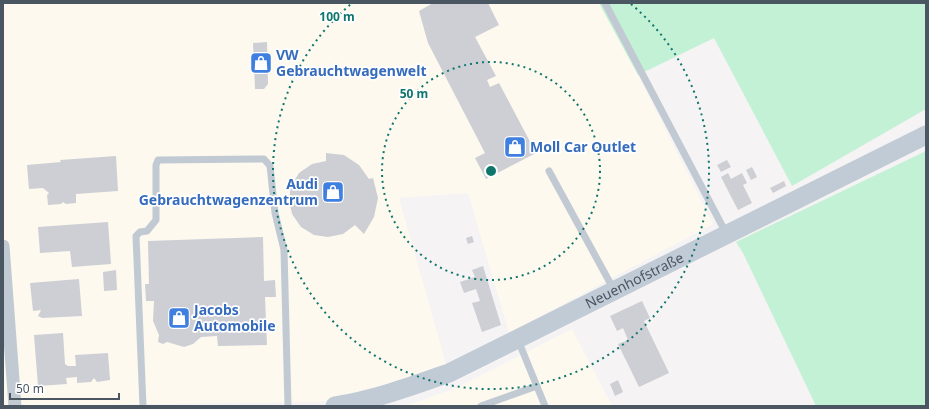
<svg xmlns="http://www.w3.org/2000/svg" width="929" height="409" font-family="'Noto Sans',sans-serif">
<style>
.commercial{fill:#fdf9ef}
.green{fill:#c3f1d5}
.building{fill:#cdcfd5}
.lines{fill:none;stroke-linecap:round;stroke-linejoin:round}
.lane{stroke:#c1cad2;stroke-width:7}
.street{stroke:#c1cad2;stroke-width:13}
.secondary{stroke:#c1cbd6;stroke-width:19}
.ring{fill:none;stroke:#0f766e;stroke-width:2;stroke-dasharray:2 4}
.labels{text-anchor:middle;stroke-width:3.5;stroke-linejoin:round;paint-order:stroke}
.shop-label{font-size:14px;font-weight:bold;fill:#366cbe;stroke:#fff;text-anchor:start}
.street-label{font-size:14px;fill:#4a5661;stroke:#fff}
.centre{fill:#0f766e;stroke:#fff;stroke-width:2}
.ring-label{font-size:12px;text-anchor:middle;font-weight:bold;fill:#0f766e;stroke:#fff;stroke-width:3.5;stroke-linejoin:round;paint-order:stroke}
</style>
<rect width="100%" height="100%" fill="#f5f3f3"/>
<path class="commercial" d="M3,3h596l39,72 75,149 -204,109 -41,-140 -69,5 47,166 -59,22 -43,12 -28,4 -313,4z
M572,329l40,77h-207l51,-18z"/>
<path class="green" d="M599,3h327v106l-134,77 -78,-148 -76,37z
M926,151v255h-110l-73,-153 -7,-11z"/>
<path class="building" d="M433,3h55l11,22 -24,12 21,39 -9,4 3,7 9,-4 37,70 -50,26 -11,-21 10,-5 -57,-110 -9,-32z
M267,42l1,42 -4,5h-9l-2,-46z
M326,153l18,2 15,10 10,14 4,-1 5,20 -4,19 -10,17 -9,-9 -12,9 -15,3 -14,-2 -13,-8 -9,-13 -3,-14 2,-14 8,-13 13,-9 14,-3z
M116,156l2,35 -42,3v9l-10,1 -3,-2 -2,2 -13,1 -1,-10 2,-2 -6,-5 -14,1 -2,-24 34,-3 -1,-2z
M727,160l4,7 -10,5 -4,-7z
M752,167l5,10 -6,3 -5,-10z
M728,173l3,6 11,-6 5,10 -4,2 9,18 -14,7 -17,-33z
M784,181l2,5 -13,7 -3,-5z
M108,222l3,42 -39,3 -2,-16 -30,2 -2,-26z
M472,236l2,6 -6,2 -2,-6z
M263,237l1,44 11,-1 1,17h-11l2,48 -49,1 -1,-10 -16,1 -8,7 -9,3 -17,-5 -4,2 -5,-2 1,-7 -6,-14 1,-20h-8l-1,-17h4l-1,-43z
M483,266l18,59 -19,7 -10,-29 8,-2 -4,-12 -12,4 -4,-11 15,-5 -3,-7z
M116,270l1,20 -13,1 -1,-19z
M79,279l3,37 -40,2 -4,-2 3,-6 -8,1 -3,-28z
M642,301l8,17 -6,3 25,52 -30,14 -21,-43 10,-4 -5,-12 -6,3 -7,-15z
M63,333l2,31 3,2h8l-1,-11 33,-2 2,27 -13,2 -3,-4 -3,4 -14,1v-6l-11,1 1,6 -29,2 -4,-51z
M618,380l5,12 -8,4 -5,-12z"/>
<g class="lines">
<path class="lane" d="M605,3l121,230
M549,171l65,119
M518,340l27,66
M143,406l-7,-170 4,-4 7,-1 9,-11v-55l2,-5 106,-1 6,7 5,47 9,37 4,156
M481,406l56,-20"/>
<path class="street" d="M3,246l12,160"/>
<path class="secondary" id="s1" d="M335,406c39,-6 77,-20 114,-33l477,-238"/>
</g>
<g class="ring">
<circle cx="491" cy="171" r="109"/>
<path d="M631 4A218 218 0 1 1 351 4"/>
</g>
<defs>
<g id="shop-square" transform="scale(1.15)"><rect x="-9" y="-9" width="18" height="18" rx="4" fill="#3f7fe0" stroke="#fff"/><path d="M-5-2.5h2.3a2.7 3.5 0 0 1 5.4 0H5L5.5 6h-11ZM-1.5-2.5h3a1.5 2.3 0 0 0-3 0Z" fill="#fff"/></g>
</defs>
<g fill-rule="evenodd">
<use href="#shop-square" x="261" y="63"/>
<use href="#shop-square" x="515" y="147"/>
<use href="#shop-square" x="333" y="192"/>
<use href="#shop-square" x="179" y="318"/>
</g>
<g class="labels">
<g class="shop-label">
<text x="276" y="60">VW<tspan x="276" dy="16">Gebrauchtwagenwelt</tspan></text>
<text x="530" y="152">Moll Car Outlet</text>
<text x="318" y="189" text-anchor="end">Audi<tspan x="318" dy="16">Gebrauchtwagenzentrum</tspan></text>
<text x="194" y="315">Jacobs<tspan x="194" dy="16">Automobile</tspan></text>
</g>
<g class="street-label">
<text dy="5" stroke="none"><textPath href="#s1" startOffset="326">Neuenhofstraße</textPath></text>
</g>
</g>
<circle cx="491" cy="171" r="6" class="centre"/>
<g class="ring-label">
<text x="337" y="21">100 m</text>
<text x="414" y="98">50 m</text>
</g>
<rect width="929" height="409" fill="none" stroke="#4a5661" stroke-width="8"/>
<path d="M10 393v6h109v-6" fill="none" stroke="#4a5661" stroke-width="2"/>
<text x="16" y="393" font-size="12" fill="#4a5661" stroke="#ffffff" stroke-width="3" paint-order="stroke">50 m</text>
</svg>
